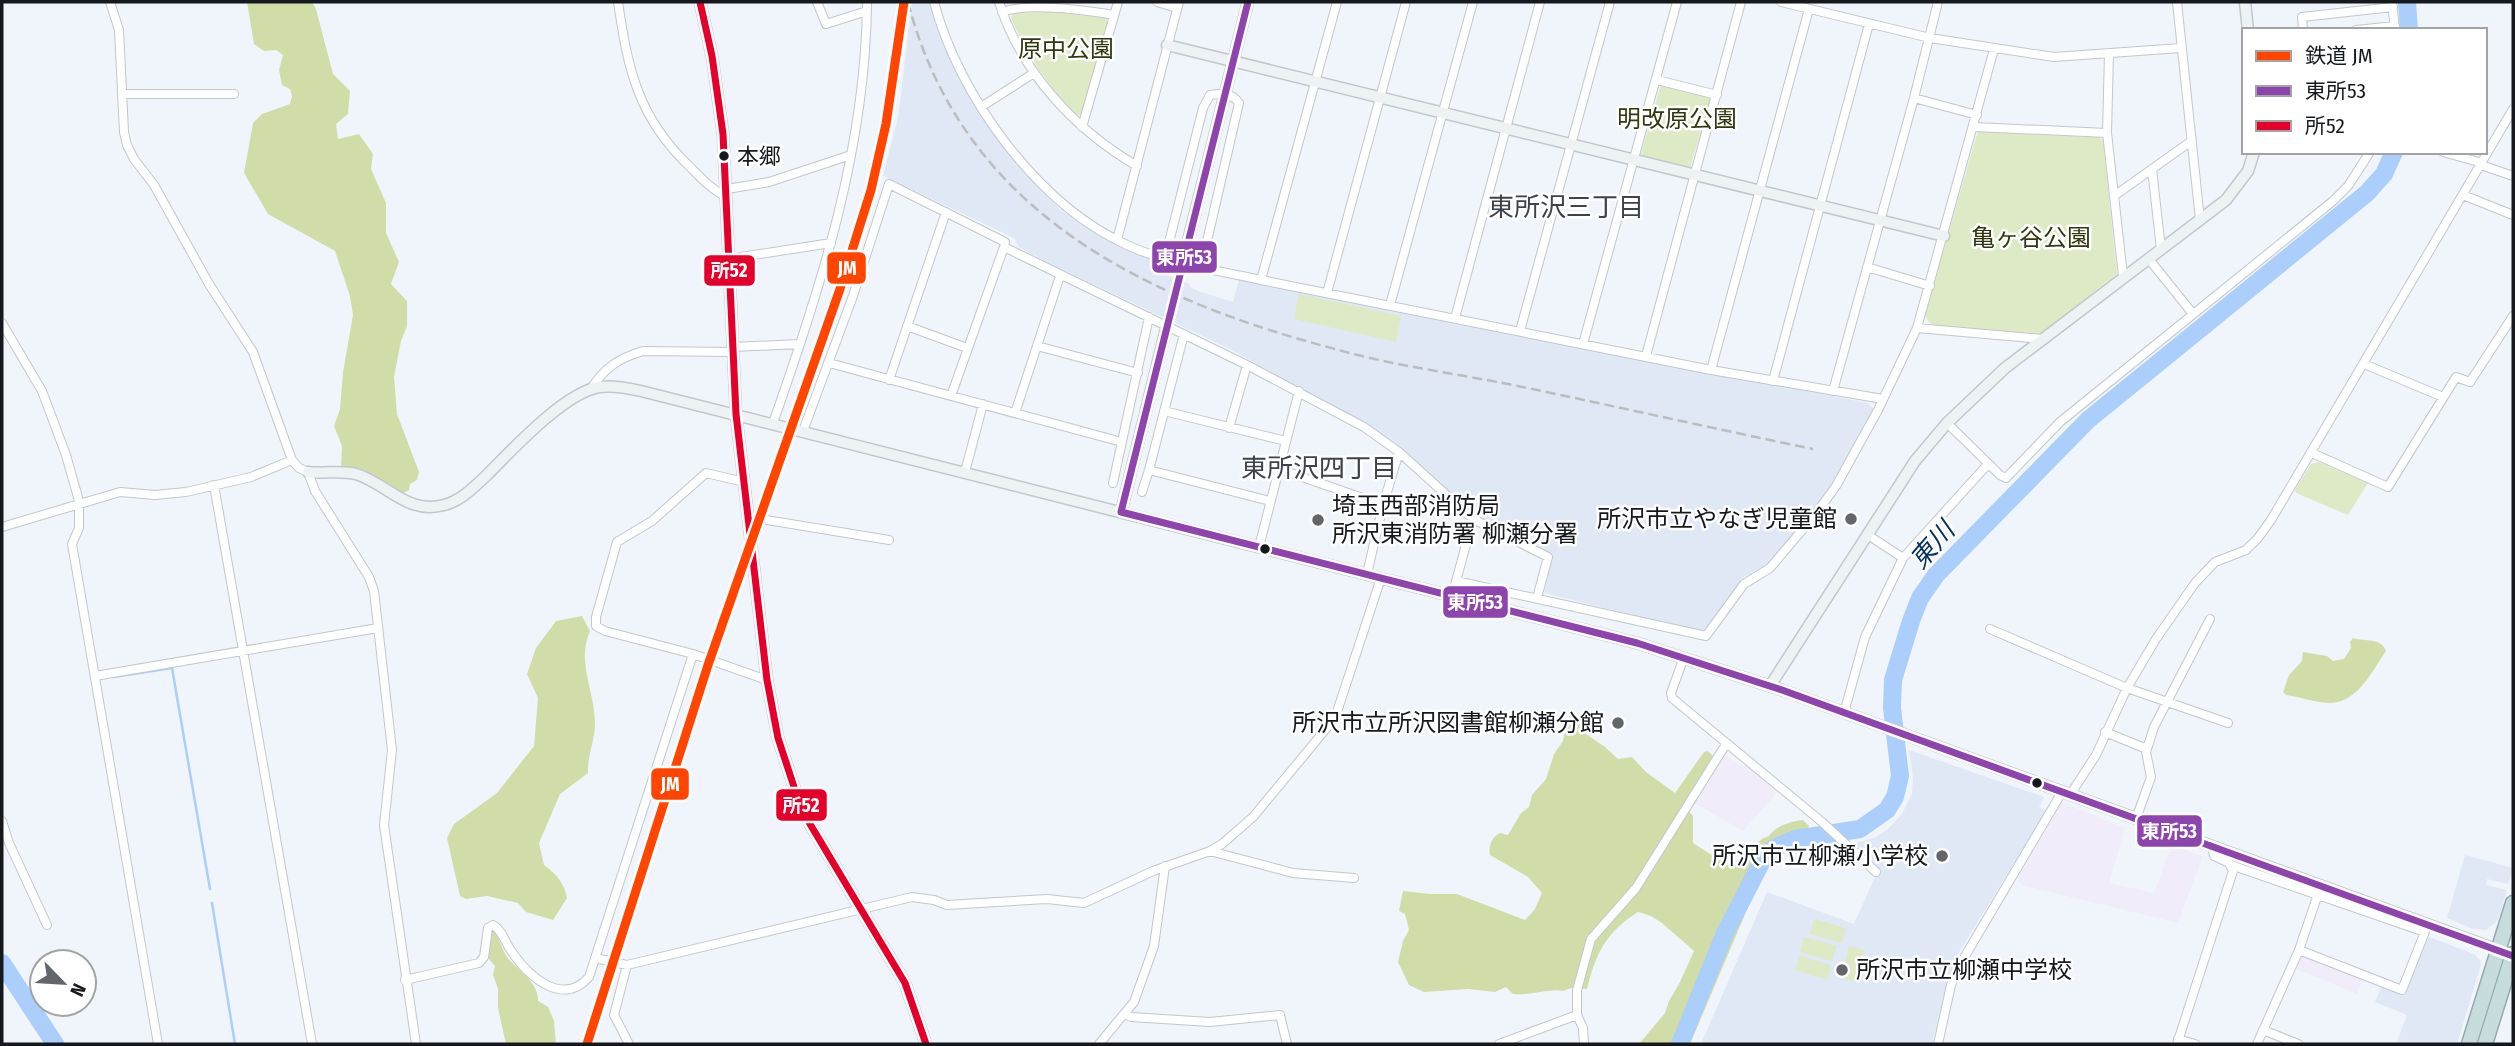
<svg xmlns="http://www.w3.org/2000/svg" width="2515" height="1046" font-family="'Fira Sans Condensed','Noto Sans JP',sans-serif">
<style>
.built{fill:#dfe8f4}
.industrial{fill:#f0ecfa}
.green{fill:#dee9c6}
.forest{fill:#d1dda9}
.lines{fill:none;stroke-linecap:round;stroke-linejoin:round}
.stream{stroke:#abcefb;stroke-width:2.5}
.river{stroke:#abcefb;stroke-width:18}
.secondary-tunnel{stroke:#cfd4da;stroke-width:10;stroke-dasharray:10 5;stroke-linecap:butt}
.street-casing{stroke:#c3c7cb;stroke-width:10}
.secondary-casing{stroke:#c3c7cb;stroke-width:13}
.highway-casing{stroke:#94aaad;stroke-width:17}
.street{stroke:#fdfefe;stroke-width:8}
.secondary{stroke:#edf3f5;stroke-width:10}
.highway{stroke:#c7dcdd;stroke-width:14}
.rail{stroke:#bbbdbf;stroke-width:2.5;stroke-dasharray:10 5;stroke-linecap:butt}
.bus-1-casing{stroke:#fff;stroke-width:12}
.bus-2-casing{stroke:#fff;stroke-width:12}
.bus-1{stroke:#8e44ad;stroke-width:7}
.bus-2{stroke:#e4002b;stroke-width:7}
.rail-1-casing{stroke:#fff;stroke-width:14}
.rail-1{stroke:#ff4500;stroke-width:9}
.bus-dot{fill:#15181c;stroke:#fff;stroke-width:2.5}
.poi-dot{fill:#62656a;stroke:#fff;stroke-width:2.5}
.labels{text-anchor:middle;stroke-width:5;stroke-linejoin:round;paint-order:stroke}
.bus-label{font-size:22px;fill:#15181c;stroke:#fff;text-anchor:start}
.park-label{font-size:24px;fill:#31380f;stroke:#fff}
.poi-label{font-size:24px;fill:#15181c;stroke:#fff;text-anchor:end}
.neighbourhood-label{font-size:26px;fill:#3c434b;stroke:#fff}
.water-label{font-size:26px;font-style:italic;fill:#083261;stroke:#fff}
.line-badge{stroke:#fff;stroke-width:2.5}
.badge-label{font-size:19px;text-anchor:middle;font-weight:bold;fill:#fff}
</style>
<rect width="100%" height="100%" fill="#f0f5fb"/>
<path class="built" d="M912,2h19l15,47 17,35 26,41 44,57 27,27 22,15 41,25 43,13 -3,12 27,10v3l8,4 35,11 6,-23 629,124 6,7 -51,88 -56,67 -25,13 -32,48 -6,4 -7,1 -153,-38 9,-39 -46,-19 -32,-18 -76,-69 -36,-24 -131,-74 -184,-87 -29,-16 -5,-9 -131,-62 15,-58z
M1909,750l135,47 -5,10 7,4 -90,146 -11,34 -13,53h-231l66,-152 87,32 25,-56 -26,-24 23,-7 11,-7 15,-16 10,-20 1,-16z
M2465,855l48,13 -5,16 -21,-5 -1,6 21,5 -9,30 -12,10 -13,-1 -26,-11z
M2429,937l45,17 7,7 -1,7 -23,76h-61l11,-29 -32,-13 7,-17 22,10 21,-55z"/>
<path class="industrial" d="M1727,756l14,10 9,1 25,21 1,6 -33,37 -50,-29 29,-45z
M2061,802l64,26 -16,55 45,10 18,-48 31,11 -25,67 -156,-38 -5,-5z
M2302,954l61,25 -6,15 -63,-26z"/>
<path class="green" d="M1051,12l55,6 3,4 -27,92 -5,2c-29,-30 -50,-60 -66,-98l2,-5z
M1661,84l50,13 -21,71 -47,-12 -2,-3z
M1979,132l119,5 5,3 14,134 -76,60 -105,-8 -7,-4 -4,-7 51,-178z
M1299,294l102,22 -5,26 -102,-23z
M2319,462l49,21 -20,32 -52,-22 -1,-3 16,-26z
M1814,919l32,9 -4,15 -32,-9z
M1804,937l33,9 -5,15 -32,-9z
M1849,946l15,4 -8,32 -15,-4z
M1799,956l32,9 -4,15 -32,-10z"/>
<path class="forest" d="M247,2h65l4,7 17,65 17,17 -2,23 -12,10 2,15 21,-5 14,20 -2,15 15,34v30l13,29 -8,22 16,17v25l-6,15 -7,36 3,37 22,58 -2,8 -7,4 -1,6 -7,4 -43,-26 -18,-1 1,-21 -8,-20 6,-17 3,-37 10,-57 -3,-19 -15,-45 -67,-37 -24,-41 9,-50 9,-9 28,-10 2,-8 -2,-7 -8,-4 -3,-15 4,-15 -7,-5 -12,1 -10,-7z
M582,616l8,15c-14,31 5,60 5,92 0,18 -8,33 -7,50l-28,21 -21,49 5,22c12,9 20,17 23,33l-14,22 -27,-8 -8,-9 -31,-7 -21,3 -6,-3 -13,-58 7,-14 43,-31 37,-47 4,-48 -11,-24 9,-26 20,-27z
M2353,638c12,4 28,-1 33,13 -14,20 -28,51 -55,52 -15,0 -31,-6 -45,-8l-3,-3 6,-17 13,-14 1,-9 24,4 6,5 11,-2 7,-11 -1,-6z
M1571,713l7,4 5,15 22,15 13,12 14,-2 14,15 29,21 29,-41 4,-1 6,6 -30,49 9,10v27l39,25c15,-7 21,-28 37,-32 6,-10 23,-15 34,-16l6,6 -4,9 -9,7 -22,12 -22,44 -62,146h-51l26,-31 4,-12 10,-17 15,-33 -32,-28 -11,-7 -13,-4c-32,20 -42,41 -51,77l-16,-1 -8,3c-11,-3 -34,5 -50,3l-7,-7 -11,5 -27,-3 -44,3 -15,-7 -11,-23 5,-21 6,-11 -4,-16 -6,-3 4,-20 27,3h27l68,26 10,-11 7,-16 -14,-16 -38,-22c-2,-9 2,-18 10,-22l8,2 13,-22 8,-6 3,-12 14,-16 8,-25 9,-13 5,-22z
M491,931h4c4,8 7,18 12,26 11,14 32,25 31,44l10,6 6,14 2,23h-50l-8,-36v-19l-5,-14 2,-9 -8,-9z"/>
<g class="lines">
<path class="stream" d="M113,677l59,-9 38,221
M212,903l23,141"/>
<path class="river" d="M2407,2l2,28
M2,963l53,81
M1680,1044l45,-111 36,-70 13,-15 21,-9 65,-10 27,-19 8,-13 5,-21 -8,-68 1,-28 18,-59 9,-23 16,-23 152,-155 279,-227 17,-19 10,-22"/>
<path class="secondary-tunnel" d="M1166,329l18,-72"/>
<g class="street-casing">
<path id="street" d="M110,2l9,28 5,102 3,13 7,14 20,26 55,99 44,68 39,108 7,8 9,4 7,19 54,86 5,14 18,159 -8,75 32,219
M618,2c10,68 20,115 71,164 12,12 23,24 38,31
M817,2l9,22 41,-13
M934,2c25,94 103,202 193,243 41,19 90,25 134,35l450,90 172,29
M999,2c22,70 75,127 138,164
M1157,2l20,6
M1781,2l149,36 124,19 127,-9
M2177,2l23,218
M2392,2l3,28
M1002,12c29,-10 82,-2 112,3
M2303,30l-1,-13 91,-10
M2356,30l39,-4
M2109,53l-2,80 16,143
M1657,80l60,15
M122,94h112
M1914,98l63,17
M981,107l53,-34
M1082,127l36,-125
M1974,127l133,6
M2443,152l39,11
M2481,165l32,11
M2152,169l9,80
M727,189l42,-7 82,-27
M2463,195l50,20
M2114,196l76,-54
M1117,240l62,-238
M1165,258l38,-150 7,-13c12,-2 22,-2 29,8l-38,164
M2148,258l45,56
M728,259l103,-16
M1867,267l63,19
M1261,280l76,-278
M1327,293l79,-291
M1390,305l83,-303
M1455,318l85,-316
M2,323l40,68 24,64 13,46v27l-7,16 86,500
M907,326l60,22
M1917,328l126,11
M1520,331l90,-329
M1184,334l-35,136 121,31
M1583,344l94,-342
M1037,346l101,27
M732,347l68,-3
M1646,356l95,-354
M829,363l293,79
M2364,364l79,33
M1711,370l98,-361
M889,380l57,-168
M1773,381l96,-357
M591,389c13,-21 28,-31 52,-38l89,1
M1833,391l81,-293 24,-96
M951,396l53,-149
M1164,411l122,30
M1015,413l45,-137
M773,423c48,-136 93,-275 94,-421
M1947,423l53,52 6,3 54,-56 273,-221 15,-15 22,-34
M1229,428l18,-63
M803,431l50,-135 36,-112 116,58 -1,5 243,118 117,62 35,25 74,67 75,38 -11,41
M2312,453l76,34 68,-110 14,5 43,-66
M1279,469l104,36
M965,472l18,-68
M1113,483l36,-166
M214,485l98,559
M1142,492l7,-22
M748,517l141,23
M2,527l118,-35 35,3 31,-3 65,-15 41,-17
M1868,535l35,23
M1259,547l40,-156
M1367,574l16,-69 16,-53
M1456,581l250,55 38,-52 26,-16 45,-53 21,-29 42,-76 39,-82 77,-279
M1452,596l21,-77
M1990,629l137,59 101,35
M693,654l-88,-23 -9,-5v-9l21,-75 35,-21 54,-48 38,9
M1684,657l-13,36 1,5 150,124 54,50
M95,676l283,-48
M1844,713l21,-76 38,-79 85,-94
M2105,732l42,17
M2070,795l26,-40 31,-67 29,-49 39,-56 20,-21 31,-12 12,-12 13,-18 242,-411
M2136,819l15,-42 -5,-25 8,-25 56,-108
M2,821l7,22 38,82
M1210,851l83,22 61,5
M2231,865l194,67
M2299,950l18,-53
M595,958l32,7 285,-68 22,3 13,5 100,-6 37,4 69,-32 57,-20 12,-7 31,-27 82,-99 46,-140
M627,965l-13,50 15,29
M405,980l74,-17 5,-6 4,-29 5,-3c10,6 12,18 19,27 17,25 51,55 77,25l104,-323 74,26
M1124,1014l7,3 79,5 70,-7 7,29
M1577,1015l6,13 1,16
M2263,1030l35,14
M2178,1039l17,5
M1099,1044l35,-42 20,-56 11,-80
M1499,1044l78,-29v-25l14,-51 45,-51 90,-144
M1938,1044l13,-59 7,-17 104,-176
M2177,1044l56,-173 -4,-8 -15,-7 -2,-10
M2257,1044l42,-94 103,40 26,-66"/>
</g>
<g class="secondary-casing">
<path id="secondary" d="M700,2l12,54 11,78 13,280 31,266 11,58 18,55 14,31 95,159 21,61
M2245,2l3,28
M1167,45l777,191
M1184,257l64,-255
M308,472c16,2 33,-2 48,2 32,10 51,41 88,31 17,-4 30,-18 43,-30 25,-25 77,-82 112,-88 13,-2 29,1 42,4l996,252 145,47 722,262
M1121,512l45,-183
M1770,686l145,-225 32,-38 58,-55 221,-168 22,-29 6,-19"/>
</g>
<g class="highway-casing">
<path id="highway" d="M2469,1044l44,-141
M2485,1044l28,-90"/>
</g>
<use href="#street" class="street"/>
<use href="#secondary" class="secondary"/>
<use href="#highway" class="highway"/>
<path class="rail" d="M908,2c54,209 234,296 427,347 56,16 116,24 173,35 102,21 203,44 305,65"/>
<g class="bus-1-casing">
<path id="bus-1" d="M1121,512l516,131 145,47 731,266
M1121,512l127,-510"/>
</g>
<g class="bus-2-casing">
<path id="bus-2" d="M700,2l12,54 11,78 13,280 31,266 11,58 18,55 14,31 95,159 21,61"/>
</g>
<use href="#bus-1" class="bus-1"/>
<use href="#bus-2" class="bus-2"/>
<g class="rail-1-casing">
<path id="rail-1" d="M587,1044l121,-379 132,-376 31,-99 15,-66 18,-122"/>
</g>
<use href="#rail-1" class="rail-1"/>
</g>
<g class="bus-dot">
<circle cx="724" cy="156" r="6"/>
<circle cx="1265" cy="549" r="6"/>
<circle cx="2037" cy="783" r="6"/>
</g>
<g class="poi-dot">
<circle cx="1851" cy="519" r="7"/>
<circle cx="1318" cy="520" r="7"/>
<circle cx="1618" cy="723" r="7"/>
<circle cx="1942" cy="856" r="7"/>
<circle cx="1842" cy="970" r="7"/>
</g>
<g class="labels">
<g class="bus-label">
<text x="737" y="164">本郷</text>
</g>
<g class="park-label">
<text x="1066" y="57">原中公園</text>
<text x="1677" y="127">明改原公園</text>
<text x="2031" y="246">亀ヶ谷公園</text>
</g>
<g class="poi-label">
<text x="1332" y="514" text-anchor="start">埼玉西部消防局<tspan x="1332" dy="28">所沢東消防署 柳瀬分署</tspan></text>
<text x="1837" y="527">所沢市立やなぎ児童館</text>
<text x="1604" y="731">所沢市立所沢図書館柳瀬分館</text>
<text x="1928" y="864">所沢市立柳瀬小学校</text>
<text x="1856" y="978" text-anchor="start">所沢市立柳瀬中学校</text>
</g>
<g class="neighbourhood-label">
<text x="1566" y="216">東所沢三丁目</text>
<text x="1319" y="477">東所沢四丁目</text>
</g>
<g class="water-label">
<text transform="translate(1932 545) rotate(-49)" y="9">東川</text>
</g>
</g>
<g class="line-badge">
<rect x="1151" y="240" width="67" height="34" rx="7" fill="#8e44ad"/>
<rect x="826" y="251" width="41" height="34" rx="7" fill="#ff4500"/>
<rect x="703" y="254" width="53" height="33" rx="7" fill="#e4002b"/>
<rect x="1442" y="585" width="67" height="34" rx="7" fill="#8e44ad"/>
<rect x="650" y="767" width="40" height="34" rx="7" fill="#ff4500"/>
<rect x="775" y="788" width="53" height="34" rx="7" fill="#e4002b"/>
<rect x="2136" y="814" width="67" height="34" rx="7" fill="#8e44ad"/>
</g>
<g class="badge-label">
<text x="1184" y="264">東所53</text>
<text x="847" y="275">JM</text>
<text x="729" y="277">所52</text>
<text x="1475" y="609">東所53</text>
<text x="670" y="791">JM</text>
<text x="801" y="812">所52</text>
<text x="2169" y="838">東所53</text>
</g>
<rect width="2515" height="1046" fill="none" stroke="#15181c" stroke-width="7"/>
<rect x="2242" y="28" width="245" height="126" fill="#ffffff" stroke="#a1a3a4" stroke-width="2"/>
<rect x="2256" y="51" width="35" height="10" fill="#ff4500" stroke="#a1a3a4" stroke-width="2"/>
<text x="2305" y="63" font-size="21" fill="#15181c">鉄道 JM</text>
<rect x="2256" y="86" width="35" height="10" fill="#8e44ad" stroke="#a1a3a4" stroke-width="2"/>
<text x="2305" y="98" font-size="21" fill="#15181c">東所53</text>
<rect x="2256" y="121" width="35" height="10" fill="#e4002b" stroke="#a1a3a4" stroke-width="2"/>
<text x="2305" y="133" font-size="21" fill="#15181c">所52</text>
<g transform="translate(63 983) rotate(115)"><circle r="33" fill="#ffffff" stroke="#a1a3a4" stroke-width="2"/>
<path d="M0-5L12 26L0 18L-12 26Z" fill="#62656a"/>
<text y="-10" font-size="19" font-weight="bold" text-anchor="middle" fill="#15181c">N</text>
</g>
</svg>
